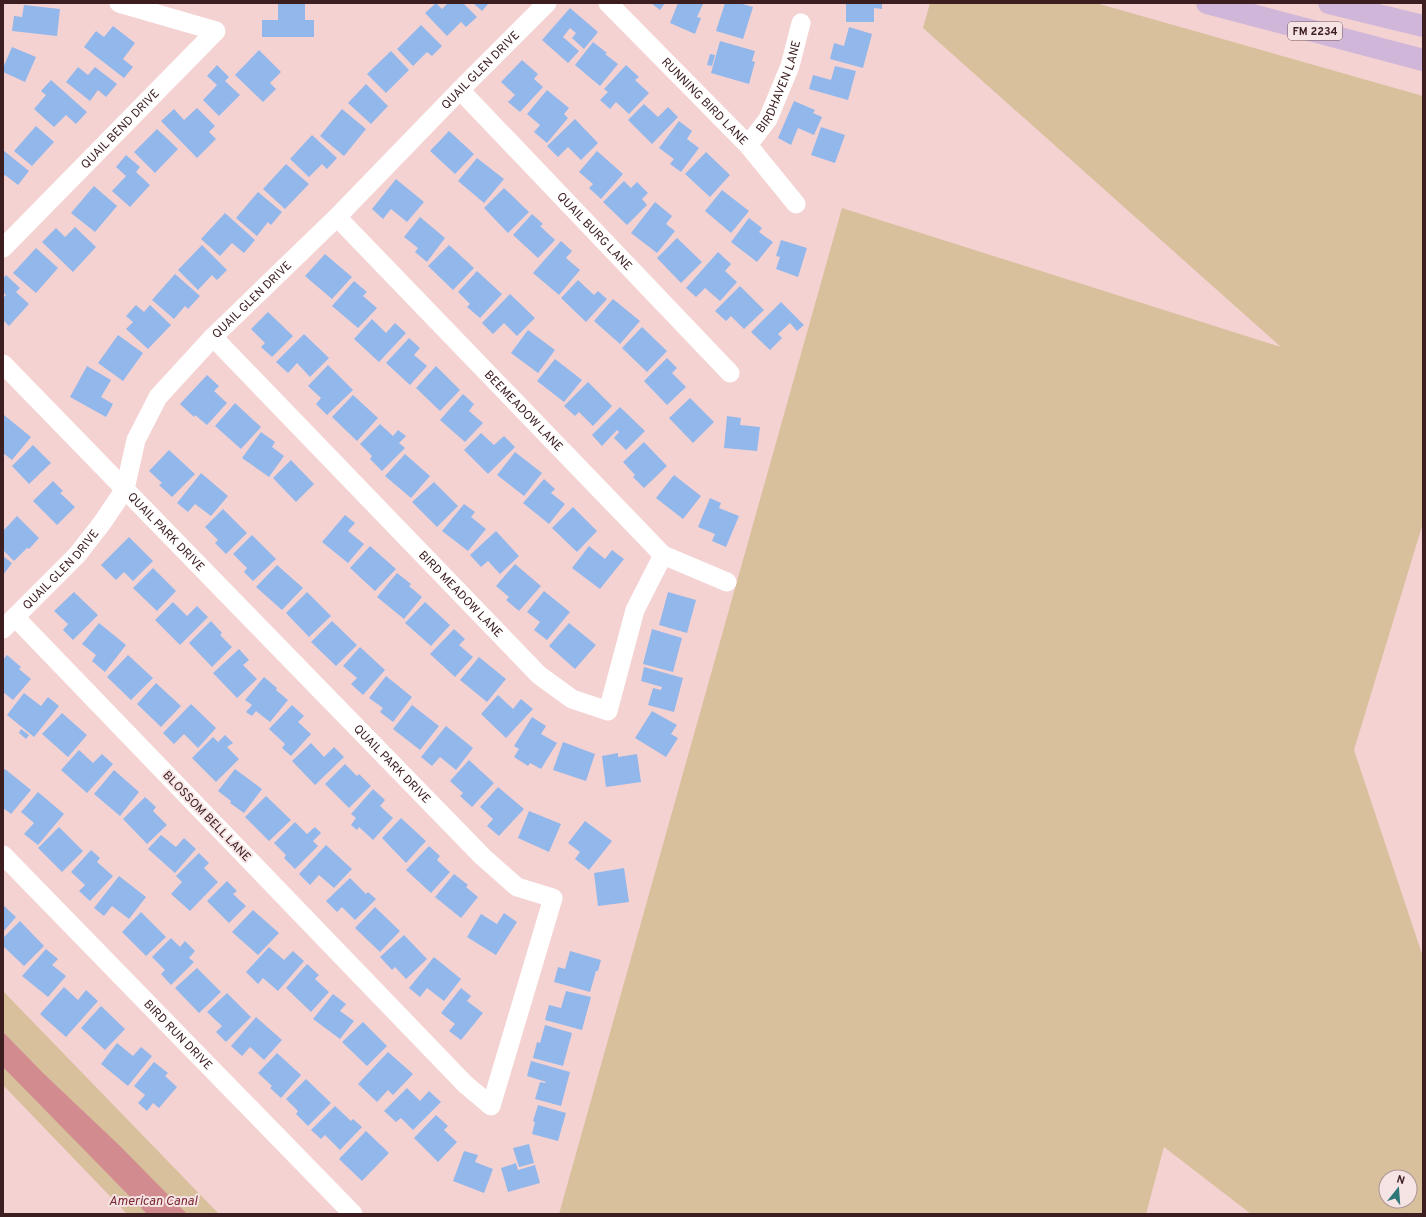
<svg xmlns="http://www.w3.org/2000/svg" width="1426" height="1217" font-family="Overpass,sans-serif">
<style>
.green{fill:#d8c09d;fill-rule:evenodd}
.water{fill:#d28c8f}
.building{fill:#92b7eb}
.lines{fill:none;stroke-linecap:round;stroke-linejoin:round}
.minor{stroke:#fff;stroke-width:19}
.major{stroke:#d0b7d9;stroke-width:22}
.labels{text-anchor:middle;stroke-width:4;stroke-linejoin:round;paint-order:stroke}
.shield{fill:#f6e4e4;stroke:#74595b;stroke-width:1}
.shield-label{font-size:11px;font-weight:bold;fill:#3d1e20}
.street-label{font-size:12px;fill:#3d1e20;stroke:#f6e4e4}
.water-label{font-size:13px;font-style:italic;fill:#7b2832;stroke:#f6e4e4}
</style>
<rect width="100%" height="100%" fill="#f5d2d2"/>
<path class="green" d="M930,3h166l327,93v427l-69,227 69,207v257h-172l-87,-67 -18,67h-587l283,-1006 439,139 -358,-319zM1386,1177h24v24h-24z
M3,991l216,223h-92l-124,-129z"/>
<path class="water" d="M3,1032l40,41 76,72 68,69h-40l-144,-147z"/>
<path class="building" d="M278,3h27v17h9v17h-52v-17h16z
M436,3l6,6 6,-6h15l14,14 -11,10 -5,-5 -14,14 -22,-23z
M473,3h16l-7,8z
M651,3h14l-5,7z
M678,3l25,1 -6,13 4,1 -6,16 -25,-11z
M725,3h14l14,4 -10,32 -27,-8z
M846,3h36v6l-8,-1v14h-28z
M24,5l36,4 -3,27 -45,-5 2,-15 8,1z
M570,8l28,24 -14,17 -12,-11 4,-5 -6,-5 -7,9 16,14 -11,12 -26,-23z
M421,25l21,21 -10,10 -5,-4 -14,14 -16,-17z
M113,26l22,17 -12,16 10,8 -9,11 -40,-31 12,-16 8,6z
M849,27l23,7 -9,34 -33,-9 4,-16 10,3z
M720,41l35,10 -3,10 3,1 -6,22 -38,-11z
M593,42l14,11 -2,1 13,10 -18,22 -25,-21z
M12,47l24,10 -11,25 -22,-10v-4z
M259,50l22,22 -11,11 6,6 -13,13 -28,-27z
M391,51l18,19 -23,23 -19,-19z
M710,54l5,1 -3,11 -5,-1z
M522,60l16,14 -4,5 9,8 -23,25 -12,-10 7,-7 -14,-13z
M217,65l12,12 -4,4 15,14 -21,21 -16,-16 14,-15 -10,-9z
M626,65l13,12 -4,3 14,13 -20,21 -13,-12 -6,7 -10,-9 8,-8 -4,-3z
M835,66l21,5 -8,29 -39,-11 4,-14 18,5z
M78,67l10,8 7,-8 22,17 -11,13 -8,-7 -8,11 -24,-19z
M51,80l36,32 -11,12 -10,-9 -12,12 -20,-18 12,-14 -5,-4z
M366,84l22,22 -17,18 -23,-21z
M547,90l22,18 -5,6 4,4 -21,25 -13,-11 6,-7 -13,-11z
M794,101l21,9 -2,3 9,4 -8,18 -16,-7 -7,17 -13,-7z
M644,104l14,13 10,-10 10,10 -26,27 -24,-24z
M197,108l18,18 -6,6 7,7 -19,19 -36,-37 13,-12 10,11z
M342,109l24,20 -22,27 -24,-20z
M575,119l23,24 -17,17 -13,-13 -10,10 -11,-11z
M679,121l13,10 -5,8 12,9 -18,24 -11,-8 4,-5 -15,-11z
M36,126l18,16 -22,24 -18,-15z
M821,127l24,8 -10,28 -24,-8z
M157,129l21,20 -23,24 -21,-21z
M449,131l25,23 -19,20 -25,-23z
M312,135l25,23 -10,11 -5,-5 -13,13 -19,-18z
M3,150l26,21 -11,14 -13,-10 -2,2z
M597,151l26,23 -22,25 -12,-11 4,-4 -14,-12z
M706,152l24,23 -20,22 -25,-23z
M126,155l14,12 -4,5 14,13 -20,22 -18,-16 14,-15 -10,-9z
M477,158l27,21 -20,24 -26,-22z
M286,164l23,20 -24,25 -22,-20z
M396,179l28,23 -17,20 -16,-13 -8,10 -11,-10z
M624,181l7,7 6,-6 11,11 -6,6 5,6 -20,20 -24,-23z
M94,186l23,20 -22,26 -24,-19z
M504,188l25,24 -21,21 -24,-25z
M722,190l27,21 -18,22 -26,-22z
M258,192l24,20 -11,13 -3,-3 -11,14 -21,-18z
M655,202l17,14 -6,8 9,7 -18,22 -26,-20z
M225,213l30,27 -11,13 -12,-10 -12,13 -19,-17z
M532,214l11,10 -3,2 15,14 -17,18 -25,-23z
M420,217l25,21 -18,24 -12,-10 3,-4 -14,-11z
M749,218l13,10 -3,4 14,10 -16,20 -26,-20z
M75,227l21,20 -23,25 -31,-30 14,-14 9,9z
M677,238l25,24 -21,21 -24,-25z
M781,240l26,8 -9,29 -22,-8 4,-12 -4,-1z
M561,241l11,10 -6,7 14,12 -21,25 -26,-22z
M202,245l25,25 -10,10 -5,-5 -14,15 -20,-20z
M449,245l25,23 -21,22 -25,-24z
M36,248l22,20 -22,25 -23,-20z
M718,252l13,12 -6,7 12,11 -17,19 -15,-13 -9,9 -10,-9z
M325,254l27,23 -20,22 -27,-23z
M477,271l25,23 -22,24 -13,-11 3,-3 -12,-12z
M175,274l25,22 -12,13 -3,-3 -11,13 -22,-19z
M6,275l14,13 -4,4 13,12 -20,22 -6,-6v-22l3,-3 -3,-3v-13z
M578,280l16,15 4,-4 9,8 -21,23 -25,-24z
M354,281l13,11 -4,4 14,12 -19,20 -26,-22z
M740,286l24,24 -20,19 -13,-13 -5,5 -11,-10z
M510,294l25,24 -18,18 -13,-13 -11,11 -11,-11z
M613,299l27,22 -20,23 -26,-23z
M781,302l23,23 -7,6 -7,-8 -12,11 4,4 -12,12 -19,-18z
M136,305l8,7 6,-7 21,20 -23,24 -22,-20 7,-7 -7,-6z
M268,312l25,24 -21,21 -11,-10 4,-4 -14,-14z
M372,319l14,14 9,-10 11,10 -27,29 -25,-23z
M642,327l25,24 -20,21 -25,-24z
M528,330l27,20 -17,23 -27,-20z
M304,334l25,24 -19,19 -13,-14 -9,10 -12,-11z
M118,335l25,18 -20,28 -25,-18z
M409,338l11,10 -6,7 13,11 -17,19 -24,-22z
M667,358l10,10 -5,5 14,14 -19,18 -23,-24z
M555,359l27,21 -18,22 -27,-21z
M328,365l25,25 -26,25 -11,-11 5,-6 -13,-12z
M87,366l24,14 -10,17 12,7 -7,13 -36,-20z
M436,366l24,24 -20,21 -24,-23z
M207,375l12,11 -5,5 13,12 -20,22 -12,-10 -1,2 -14,-13z
M588,382l24,24 -19,20 -14,-14 -4,4 -11,-10z
M463,394l11,10 -5,7 14,12 -18,19 -25,-22z
M353,395l25,23 -21,23 -25,-24z
M690,398l24,24 -21,21 -24,-25z
M235,403l26,24 -20,22 -26,-23z
M620,407l25,24 -19,19 -12,-12 5,-6 -2,-2 -15,16 -10,-11z
M4,415l27,22 -19,23 -9,-7z
M727,416l14,2 -1,7 20,2 -3,24 -33,-3z
M380,424l13,12 5,-6 8,6 -7,7 6,5 -23,23 -12,-12 2,-3 -12,-12z
M261,432l14,10 -3,5 12,9 -15,21 -27,-19z
M481,433l13,12 10,-9 11,11 -27,27 -24,-24z
M644,442l23,24 -23,22 -11,-11 2,-2 -12,-13z
M33,445l18,18 -22,21 -17,-18z
M169,450l26,24 -23,23 -13,-12 3,-2 -13,-12z
M515,452l27,21 -18,23 -27,-21z
M405,454l25,22 -19,22 -26,-22z
M291,460l23,24 -18,18 -23,-24z
M201,473l27,23 -17,20 -16,-12 -7,8 -11,-9z
M674,475l27,21 -18,23 -27,-21z
M544,479l11,10 -4,4 14,11 -16,20 -26,-21z
M53,481l10,10 -3,2 15,14 -18,18 -24,-24z
M434,482l24,24 -21,21 -25,-25z
M710,498l11,5 -2,5 20,8 -13,31 -14,-6 3,-7 -17,-7z
M464,504l11,8 -4,5 15,12 -18,22 -26,-20z
M573,507l24,24 -20,21 -25,-24z
M223,509l24,24 -21,21 -11,-11 3,-3 -13,-13z
M345,515l10,8 -7,8 16,13 -16,19 -26,-21z
M17,516l22,22 -10,11 -2,-1 -13,13 -11,-11v-19z
M496,531l23,25 -19,18 -12,-13 -7,6 -11,-12z
M252,535l24,24 -23,22 -9,-9 3,-4 -14,-14z
M129,537l24,24 -20,20 -9,-9 -8,8 -15,-15z
M370,546l26,23 -21,22 -25,-23z
M589,546l16,13 7,-9 12,9 -24,30 -28,-21z
M3,556l9,7 -9,12z
M515,564l26,22 -22,25 -13,-11 3,-3 -13,-11z
M277,565l26,23 -21,22 -26,-23z
M153,568l23,23 -19,20 -24,-23z
M397,573l14,11 -2,2 13,11 -18,22 -27,-22z
M544,591l26,21 -23,28 -13,-10 6,-8 -13,-10z
M74,592l24,23 -25,25 -10,-10 5,-6 -14,-13z
M307,592l24,24 -22,21 -23,-24z
M668,592l28,8 -9,33 -28,-8z
M173,602l14,14 10,-10 11,11 -28,28 -25,-25z
M425,602l25,23 -19,21 -26,-23z
M211,621l11,12 -2,2 12,12 -20,20 -23,-24z
M332,621l25,24 -21,21 -25,-24z
M99,623l27,22 -21,27 -13,-11 4,-6 -14,-11z
M569,623l27,22 -21,24 -26,-23z
M454,629l11,10 -6,6 14,12 -18,20 -25,-23z
M652,629l30,9 -9,34 -30,-8z
M360,647l25,23 -22,25 -12,-11 6,-6 -14,-12z
M239,649l10,11 -6,5 14,14 -20,19 -24,-25z
M7,655l14,12 -2,2 12,10 -18,21 -10,-8v-32z
M128,655l25,23 -22,22 -24,-23z
M479,657l27,22 -19,23 -27,-22z
M644,667l39,11 -9,34 -26,-7 5,-17 8,2 1,-3 -21,-6z
M386,676l26,21 -19,25 -13,-10 3,-4 -14,-10z
M264,677l13,11 -1,2 12,10 -18,22 -14,-11 -4,5 -6,-4 6,-7 -7,-5z
M156,683l25,23 -20,21 -24,-23z
M24,693l17,13 7,-9 11,9 -25,31 -27,-22z
M498,695l15,14 8,-10 12,10 -27,29 -25,-24z
M191,704l25,24 -18,20 -14,-14 -10,10 -11,-11z
M292,705l12,11 -6,6 13,12 -20,22 -9,-8 3,-4 -16,-15z
M412,705l27,21 -19,24 -27,-21z
M652,711l25,14 -6,9 7,4 -12,19 -31,-19z
M62,713l25,22 -19,22 -26,-23z
M532,717l14,9 -5,8 16,9 -16,26 -11,-6 -2,3 -14,-9 5,-8 -5,-3z
M446,726l27,22 -17,22 -16,-13 -8,9 -11,-9z
M21,729l8,6 -3,4 -7,-6z
M225,735l8,8 -6,4 12,12 -23,23 -24,-24 21,-21 5,5z
M563,742l32,12 -9,27 -33,-11z
M311,743l13,14 10,-10 10,10 -29,28 -23,-24z
M79,750l14,13 9,-9 11,10 -26,29 -26,-23z
M618,753v4l19,-3 4,28 -35,5 -4,-31z
M469,760l25,23 -22,24 -12,-11 3,-3 -13,-12z
M345,764l12,12 2,-2 12,12 -22,22 -24,-24z
M5,769l26,21 -20,24 -8,-6v-37z
M235,769l27,20 -18,24 -14,-10 1,-2 -13,-10z
M114,770l25,22 -19,24 -26,-22z
M498,787l26,22 -25,27 -12,-10 6,-7 -13,-12z
M373,789l12,11 -5,6 13,12 -20,22 -14,-13 -2,3 -6,-5 5,-7 -5,-4z
M38,792l26,22 -26,31 -14,-11 10,-11 -13,-11z
M266,796l25,24 -22,21 -24,-24z
M145,797l11,10 -3,4 14,14 -20,19 -24,-25z
M529,811l32,13 -12,28 -31,-14z
M401,818l25,23 -20,22 -24,-25z
M585,821l27,20 -23,29 -14,-11 5,-7 -12,-9z
M295,822l12,12 8,-7 6,6 -8,8 5,5 -23,23 -11,-11 2,-3 -12,-12z
M59,827l24,24 -21,21 -24,-24z
M161,835l15,12 8,-9 12,11 -21,24 -27,-24z
M326,845l26,24 -18,19 -15,-13 -9,10 -11,-11z
M429,846l11,10 -3,4 13,12 -19,21 -25,-23z
M91,850l9,8 -3,4 16,14 -23,25 -11,-10 6,-6 -14,-13z
M199,853l10,10 -5,5 14,14 -28,29 -19,-17 11,-12 -6,-6z
M624,868l5,34 -31,4 -4,-33z
M454,874l14,11 -2,2 12,10 -17,21 -26,-21z
M119,876l27,21 -17,22 -17,-13 -8,10 -10,-8z
M350,878l16,16 2,-2 8,7 -21,21 -13,-13 -5,5 -11,-11z
M227,881l10,10 -4,3 13,12 -17,17 -22,-22z
M3,905l13,12 -13,15z
M375,907l25,24 -20,21 -25,-24z
M253,910l26,23 -21,22 -26,-23z
M141,912l25,25 -20,19 -24,-24z
M504,913l13,9 -21,33 -29,-18 14,-23 16,10z
M20,921l24,25 -20,20 -21,-20v-8z
M404,935l23,24 -21,20 -11,-12 -3,3 -12,-13z
M171,938l9,9 5,-6 10,10 -6,7 5,4 -23,23 -10,-11 4,-4 -13,-13z
M269,947l15,13 9,-9 11,10 -26,30 -15,-13 -5,6 -12,-12z
M46,949l12,10 -6,6 14,11 -18,21 -26,-21z
M570,951l31,9 -3,11h-2l-6,21 -36,-10 4,-15 7,2z
M434,957l27,22 -17,22 -17,-13 -7,9 -11,-9z
M307,964l12,11 -4,4 14,13 -18,20 -25,-24z
M197,968l24,24 -22,21 -24,-25z
M64,987l14,13 8,-10 12,11 -32,36 -26,-23z
M461,988l10,8 -4,5 16,12 -22,27 -12,-9 6,-7 -14,-11z
M566,991l25,6 -9,33 -37,-10 4,-15 12,3z
M227,993l24,24 -25,25 -10,-10 6,-6 -15,-14z
M333,994l13,10 -6,7 14,10 -14,18 -27,-20z
M101,1006l24,23 -20,21 -24,-22z
M256,1017l26,23 -18,20 -14,-13 -8,9 -11,-10z
M363,1022l24,24 -20,20 -25,-24z
M545,1025l27,8 -9,33 -30,-8 4,-16 3,1z
M117,1043l16,13 8,-9 11,9 -24,30 -27,-22z
M388,1052l25,22 -20,21 -5,-5 -11,12 -19,-18z
M277,1053l24,22 -20,23 -11,-10 2,-2 -14,-13z
M531,1061l39,11 -9,34 -26,-7 5,-17 5,1 1,-1 -19,-6z
M154,1062l14,11 -3,3 12,11 -18,21 -6,-5 -6,8 -9,-8 7,-8 -11,-9z
M306,1079l25,24 -23,23 -12,-12 2,-3 -12,-12z
M407,1088l13,13 9,-10 12,11 -28,28 -12,-12 -5,4 -12,-11z
M538,1105l28,8 -8,28 -26,-7 3,-12 -2,-1z
M335,1106l16,15 2,-2 9,8 -22,23 -15,-15 -4,4 -10,-9z
M436,1115l12,11 -4,4 13,12 -19,20 -24,-24z
M366,1131l23,22 -27,28 -23,-22z
M529,1144l5,19 -15,4 -6,-19z
M464,1151l14,4 -3,7 18,7 -9,24 -31,-12z
M516,1163l2,7 17,-5 5,18 -32,9 -7,-24z"/>
<g class="lines">
<g class="minor">
<path id="s1" d="M608,3l140,142 48,59"/>
<path id="s2" d="M460,90l270,283"/>
<path id="s3" d="M748,145l20,-26 22,-53 11,-43"/>
<path id="s4" d="M337,217l326,338 64,27"/>
<path id="s5" d="M3,248l213,-217 -97,-28"/>
<path id="s6" d="M213,337l326,338 33,24 36,12 27,-101 28,-55"/>
<path id="s7" d="M3,364l480,493 34,30 36,11 -62,208 -26,-22 -450,-467"/>
<path id="s8" d="M3,629l74,-74 25,-32 23,-34 11,-49 22,-43 55,-60 124,-120 123,-127 87,-87"/>
<path id="s9" d="M3,855l350,359"/>
</g>
<path class="major" d="M1207,3l216,57
M1329,3l94,23"/>
</g>
<g class="labels">
<rect class="shield" x="1288" y="22" width="54" height="18" rx="3"/>
<g class="shield-label">
<text x="1315" y="35">FM 2234</text>
</g>
<g class="street-label">
<text dy="4" stroke="none"><textPath href="#s8" startOffset="744">QUAIL GLEN DRIVE</textPath></text>
<text dy="4" stroke="none"><textPath href="#s3" startOffset="67">BIRDHAVEN LANE</textPath></text>
<text dy="4" stroke="none"><textPath href="#s1" startOffset="138">RUNNING BIRD LANE</textPath></text>
<text dy="4" stroke="none"><textPath href="#s5" startOffset="167">QUAIL BEND DRIVE</textPath></text>
<text dy="4" stroke="none"><textPath href="#s2" startOffset="195">QUAIL BURG LANE</textPath></text>
<text dy="4" stroke="none"><textPath href="#s8" startOffset="420">QUAIL GLEN DRIVE</textPath></text>
<text dy="4" stroke="none"><textPath href="#s4" startOffset="269">BEEMEADOW LANE</textPath></text>
<text dy="4" stroke="none"><textPath href="#s7" startOffset="234">QUAIL PARK DRIVE</textPath></text>
<text dy="4" stroke="none"><textPath href="#s8" startOffset="83">QUAIL GLEN DRIVE</textPath></text>
<text dy="4" stroke="none"><textPath href="#s6" startOffset="357">BIRD MEADOW LANE</textPath></text>
<text dy="4" stroke="none"><textPath href="#s7" startOffset="558">QUAIL PARK DRIVE</textPath></text>
<text transform="translate(207 816) rotate(46)" y="4">BLOSSOM BELL LANE</text>
<text dy="4" stroke="none"><textPath href="#s9" startOffset="251">BIRD RUN DRIVE</textPath></text>
</g>
<g class="water-label">
<text x="153" y="1205">American Canal</text>
</g>
</g>
<rect width="1426" height="1217" fill="none" stroke="#3d1e20" stroke-width="8"/>
<g transform="translate(1398 1189) rotate(17)"><circle r="19" fill="#f6e4e4" stroke="#ac9596"/>
<path d="M0-3L7 15L0 10L-7 15Z" fill="#2e7779"/>
<text y="-6" font-size="11" font-weight="bold" text-anchor="middle" fill="#3d1e20">N</text>
</g>
</svg>
